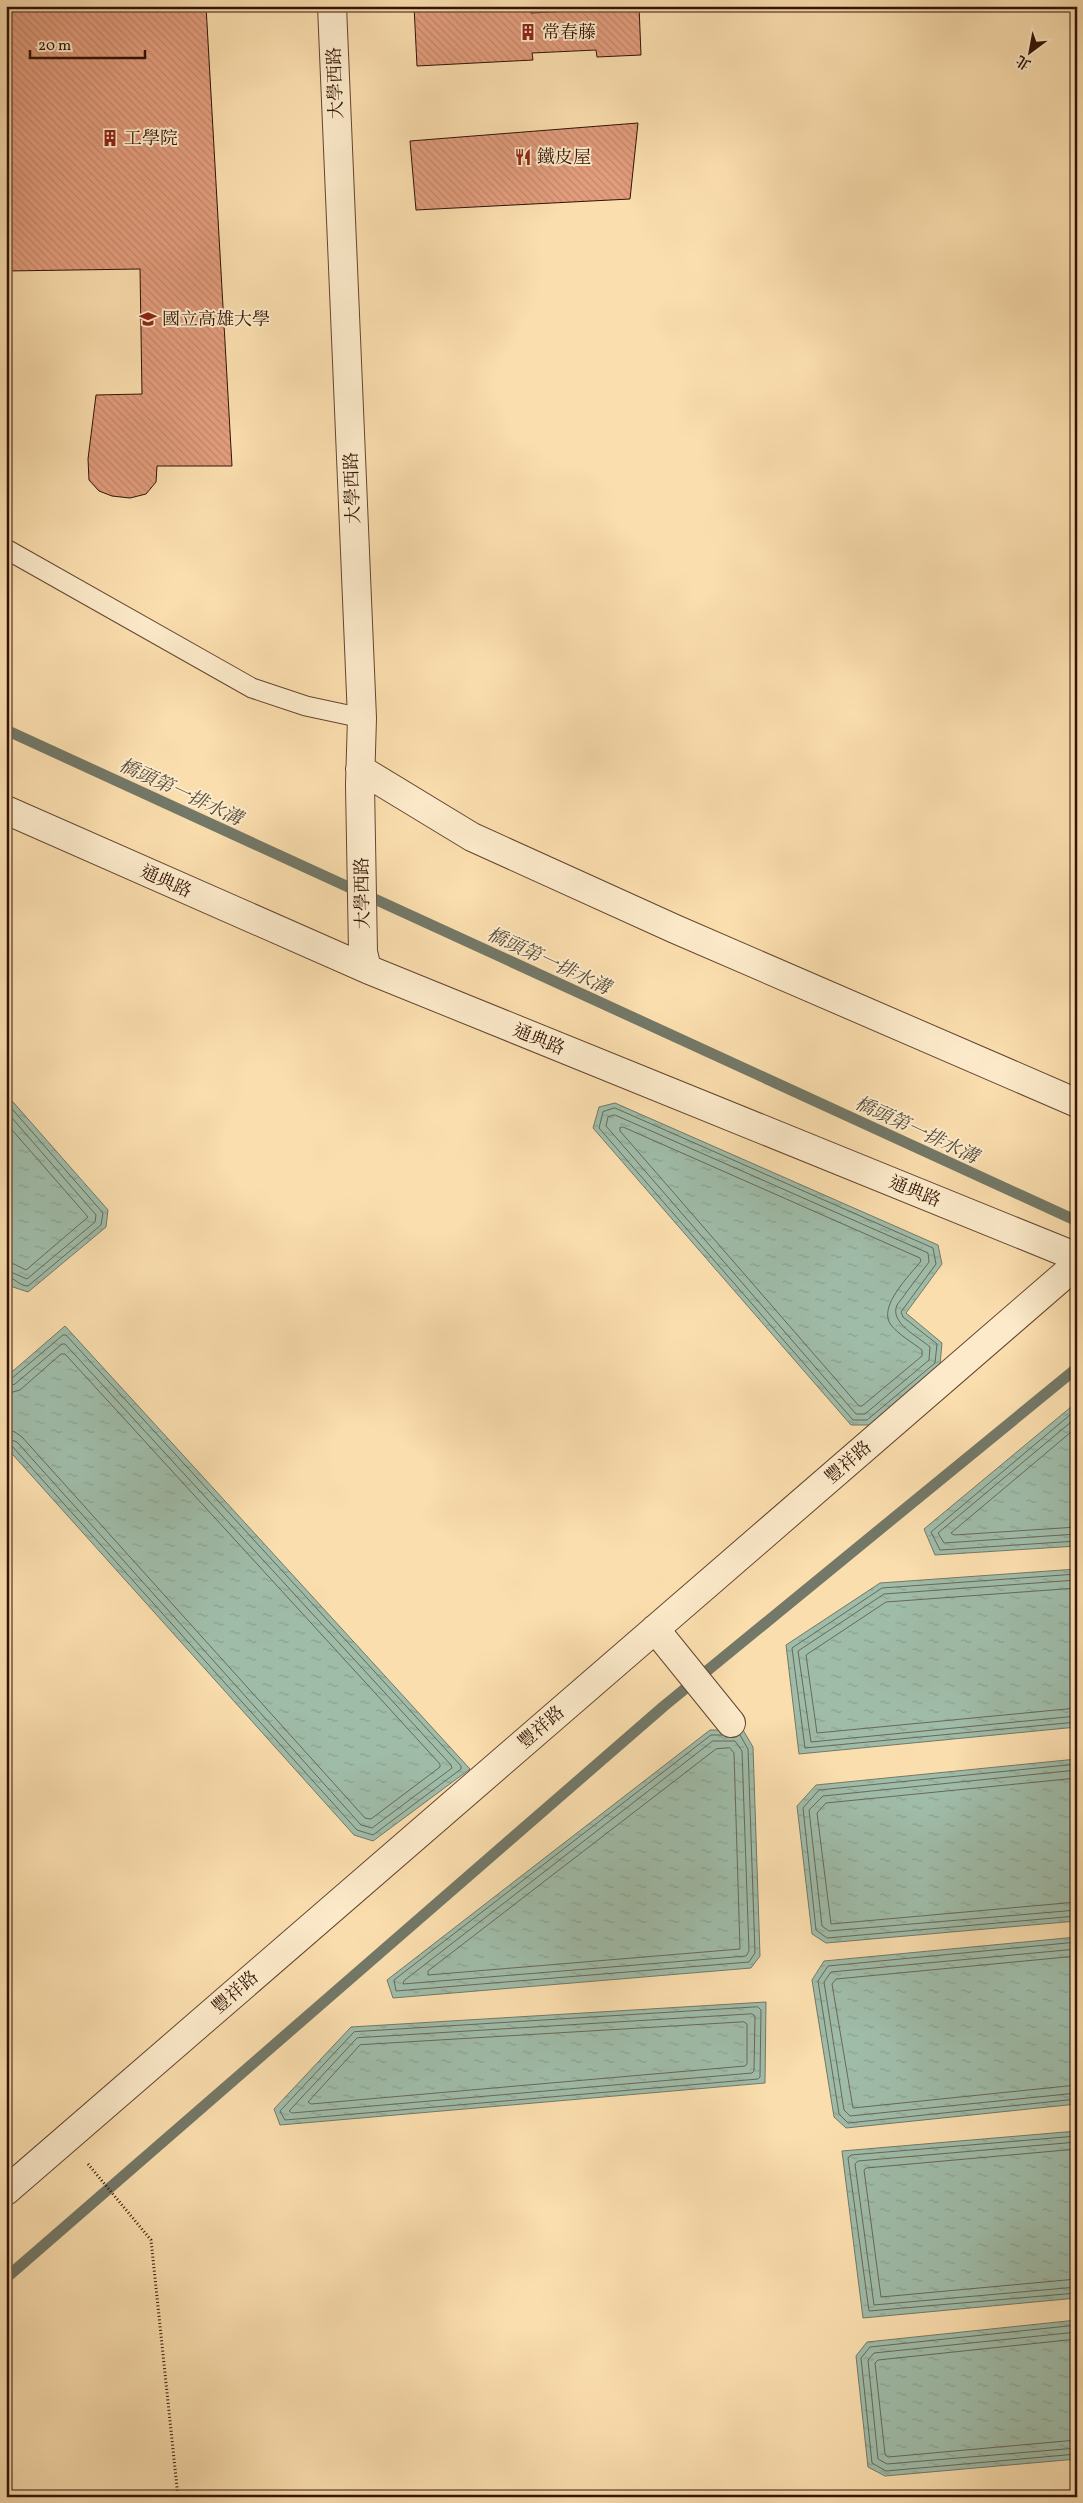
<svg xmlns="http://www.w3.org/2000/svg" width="1083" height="2503" font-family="Vollkorn,'Noto Serif TC',serif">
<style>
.water{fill:url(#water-ripples);stroke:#737868}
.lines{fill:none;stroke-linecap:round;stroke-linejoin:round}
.shore{stroke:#686858;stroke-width:1}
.stream{stroke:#737868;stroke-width:11}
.building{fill:url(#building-back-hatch);stroke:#321306}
.lane-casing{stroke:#644630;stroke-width:21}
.street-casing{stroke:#644630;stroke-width:30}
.path{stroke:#321306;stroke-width:3;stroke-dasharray:1 2.5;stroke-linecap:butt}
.lane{stroke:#fceaca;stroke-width:19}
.street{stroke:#fceaca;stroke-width:28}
.labels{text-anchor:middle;stroke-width:4;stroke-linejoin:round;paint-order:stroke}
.poi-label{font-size:18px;fill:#321306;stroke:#fceaca;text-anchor:start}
.street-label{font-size:18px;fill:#321306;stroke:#fceaca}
.water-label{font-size:19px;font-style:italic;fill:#584e3f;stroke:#fceaca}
</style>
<defs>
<pattern id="water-ripples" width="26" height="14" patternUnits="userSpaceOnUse" patternTransform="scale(1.25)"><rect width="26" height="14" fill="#9fbca9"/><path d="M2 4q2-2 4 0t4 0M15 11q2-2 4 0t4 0" fill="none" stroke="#89a190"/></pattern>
<pattern id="building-back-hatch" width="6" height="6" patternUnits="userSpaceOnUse" patternTransform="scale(1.25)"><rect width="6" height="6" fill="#e29d7d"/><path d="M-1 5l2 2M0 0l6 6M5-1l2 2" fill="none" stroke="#c2866b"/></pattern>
</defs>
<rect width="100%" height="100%" fill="#fbdeae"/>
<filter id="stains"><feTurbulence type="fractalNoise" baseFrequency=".004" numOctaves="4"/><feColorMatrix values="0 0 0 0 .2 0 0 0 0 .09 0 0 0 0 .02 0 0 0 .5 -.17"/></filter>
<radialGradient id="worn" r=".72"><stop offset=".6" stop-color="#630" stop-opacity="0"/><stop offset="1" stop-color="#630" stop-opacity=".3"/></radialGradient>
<path class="water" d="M6,1094l102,116 -2,17 -78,65 -15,-5 -7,-8z
M615,1103l323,142 4,19 -36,49 36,30 -2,22 -71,60h-18l-258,-297 6,-21z
M65,1326l405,443 -97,72 -19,-6 -348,-388v-70z
M1077,1402v144l-142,9 -11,-26z
M1077,1569v158l-278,27 -13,-109 94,-62z
M710,1730h33l10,17 7,209 -9,12 -358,30 -6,-18z
M1077,1759v162l-251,22 -14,-9 -15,-128 19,-21z
M1077,1937v167l-231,24 -12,-11 -22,-137 12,-19z
M766,2002l-1,81 -485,42 -6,-16 77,-82z
M1077,2131v167l-214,20 -21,-167z
M1077,2320v139l-192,17 -17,-9 -12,-111 11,-14z"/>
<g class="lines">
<path class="shore" d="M6,1102l97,111 -2,12 -73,61c-9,0 -14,-9 -22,-10
M615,1108l318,140 3,16 -35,48 2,5 34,27 -2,19 -68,57h-14l-254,-292 4,-16z
M6,1111l90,104 -1,7 -68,57 -21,-9
M615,1115l313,138 1,9 -32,43c-8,18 22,32 33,42l-1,13 -64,54h-9l-250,-288 2,-9z
M6,1123l82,94 -62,53 -12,-6 -8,-1
M623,1127l297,131 1,3c-11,14 -44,46 -30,64 8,10 21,17 31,25v6l-60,50h-3l-239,-275v-3z
M6,1380l5,-1 52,-44h3l395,431v3l-88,66 -16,-5 -345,-384 -6,-2
M6,1387l9,-3 47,-40h3l386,421 1,3 -80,60 -11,-3 -344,-383 -11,-4
M6,1394l14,-4 41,-36h4l375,410v3l-69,52 -6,-1 -343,-381 -7,-5 -9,-2
M1077,1409l-146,123 9,18 137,-9
M1077,1417l-139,116 6,10 133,-9
M1077,1427l-126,106 3,2 123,-8
M1077,1574l-195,14 -90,60 13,100 272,-26
M1077,1580l-193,14 -86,57 13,91 266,-26
M1077,1588l-191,14 -80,53 11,78 260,-25
M722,1735h-11l-317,245 2,11 353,-29 6,-9 -7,-204 -8,-14
M713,1741h22l7,10 7,200 -3,5 -343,28 1,-3z
M730,1748l4,5 6,196 -312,26v-4l288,-222z
M1077,1764l-258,26 -16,18 13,122 11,8 250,-22
M1077,1770l-254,26 -14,14 13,116 7,5 248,-21
M1077,1778l-251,25 -9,10 14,111 246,-22
M1077,1942l-249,24 -10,15 21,133 9,9 229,-24
M1077,1949l-246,23 -7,10 20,128 6,6 227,-23
M1077,1956l-241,23 -4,5 21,124 224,-23
M758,2007l3,3 -1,67 -2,2 -473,41 -5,-9 74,-79z
M752,2014l3,2 -1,55 -2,2 -460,40 -3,-2 68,-73z
M744,2022l3,2v40l-2,2 -434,38 -3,-2 52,-57z
M1077,2136l-226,19 -3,3 21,153 208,-18
M1077,2142l-219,19 -3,3 19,141 203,-18
M1077,2149l-211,19 -2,2 17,127 196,-18
M1077,2325l-207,22 -9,11 11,105 14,8 191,-17
M1077,2332l-203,21 -6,7 10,99 9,5 190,-16
M1077,2339l-199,21 -3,3 10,91 3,3 189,-17"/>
<path class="stream" d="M6,730l1071,491
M6,2278l658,-572 413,-338"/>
</g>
<path class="building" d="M6,6h200l26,460h-75l-1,16 -10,12 -16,4 -18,-2 -13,-5 -10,-11 -1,-21 8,-64 46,-1 -2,-125 -134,2z
M414,6h116l1,7 61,-3v-4h47l2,49 -44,2 -1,-7 -64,3 1,7 -116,6z
M638,123l-8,76 -214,11 -6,-69z"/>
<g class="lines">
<g class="lane-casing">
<path id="lane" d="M6,549l246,139 54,18 56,12"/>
</g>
<g class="street-casing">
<path id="street" d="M332,6l30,712 -2,67 3,167 4,17
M360,769l112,68 203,92 402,174
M6,810l361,159 710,288
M655,1629l76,94
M6,2191l1071,-927"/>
</g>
<path class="path" d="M88,2164l63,76 27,257"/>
<use href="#lane" class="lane"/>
<use href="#street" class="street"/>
</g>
<defs>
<g id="building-bare" transform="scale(1.35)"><path d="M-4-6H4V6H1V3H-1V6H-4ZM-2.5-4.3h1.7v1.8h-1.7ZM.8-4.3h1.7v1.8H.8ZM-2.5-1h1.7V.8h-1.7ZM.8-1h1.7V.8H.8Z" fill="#8f2418" stroke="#fceaca" stroke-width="2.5" paint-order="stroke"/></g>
<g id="restaurant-bare" transform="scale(1.35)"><path d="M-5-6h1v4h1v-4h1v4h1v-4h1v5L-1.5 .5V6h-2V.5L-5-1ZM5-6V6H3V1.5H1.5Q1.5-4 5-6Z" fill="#8f2418" stroke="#fceaca" stroke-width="2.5" paint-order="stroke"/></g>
<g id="university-bare" transform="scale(1.35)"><path d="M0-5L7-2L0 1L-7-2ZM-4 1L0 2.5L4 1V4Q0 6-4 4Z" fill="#8f2418" stroke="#fceaca" stroke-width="2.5" paint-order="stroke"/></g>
</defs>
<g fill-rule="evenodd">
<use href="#building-bare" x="528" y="32"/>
<use href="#building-bare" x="110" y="138"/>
<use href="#restaurant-bare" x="523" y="157"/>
<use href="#university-bare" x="148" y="319"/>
</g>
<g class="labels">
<g class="poi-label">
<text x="542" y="38">常春藤</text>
<text x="124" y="144">工學院</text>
<text x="537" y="163">鐵皮屋</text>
<text x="162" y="325">國立高雄大學</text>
</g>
<g class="street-label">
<text transform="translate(335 83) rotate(-92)" y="6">大學西路</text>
<text transform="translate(352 488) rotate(-92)" y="6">大學西路</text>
<text transform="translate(166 881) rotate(24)" y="6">通典路</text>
<text transform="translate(362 893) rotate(-91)" y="6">大學西路</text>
<text transform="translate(539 1039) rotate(22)" y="6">通典路</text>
<text transform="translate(915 1191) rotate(22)" y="6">通典路</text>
<text transform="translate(848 1462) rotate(-41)" y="6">豐祥路</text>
<text transform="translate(541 1727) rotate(-41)" y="6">豐祥路</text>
<text transform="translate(235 1992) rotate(-41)" y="6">豐祥路</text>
</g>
<g class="water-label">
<text transform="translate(181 791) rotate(25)" y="7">橋頭第一排水溝</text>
<text transform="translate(549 960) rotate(25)" y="7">橋頭第一排水溝</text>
<text transform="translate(917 1129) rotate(25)" y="7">橋頭第一排水溝</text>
</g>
</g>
<rect width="1083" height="2503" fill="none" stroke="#fbdeae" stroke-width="25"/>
<rect x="8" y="8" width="1068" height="2488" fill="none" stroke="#321306" stroke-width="2.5"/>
<rect x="12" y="12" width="1058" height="2478" fill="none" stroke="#321306"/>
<g transform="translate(1030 52) rotate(212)" stroke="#fceaca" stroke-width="4" paint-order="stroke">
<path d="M0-4L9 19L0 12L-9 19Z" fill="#321306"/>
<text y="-8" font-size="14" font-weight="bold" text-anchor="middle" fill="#321306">北</text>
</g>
<path d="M30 50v8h115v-8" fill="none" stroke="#321306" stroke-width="2.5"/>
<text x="38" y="50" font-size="15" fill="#321306" stroke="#fceaca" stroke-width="4" paint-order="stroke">20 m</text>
<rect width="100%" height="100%" filter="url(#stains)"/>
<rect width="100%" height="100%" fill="url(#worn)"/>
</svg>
